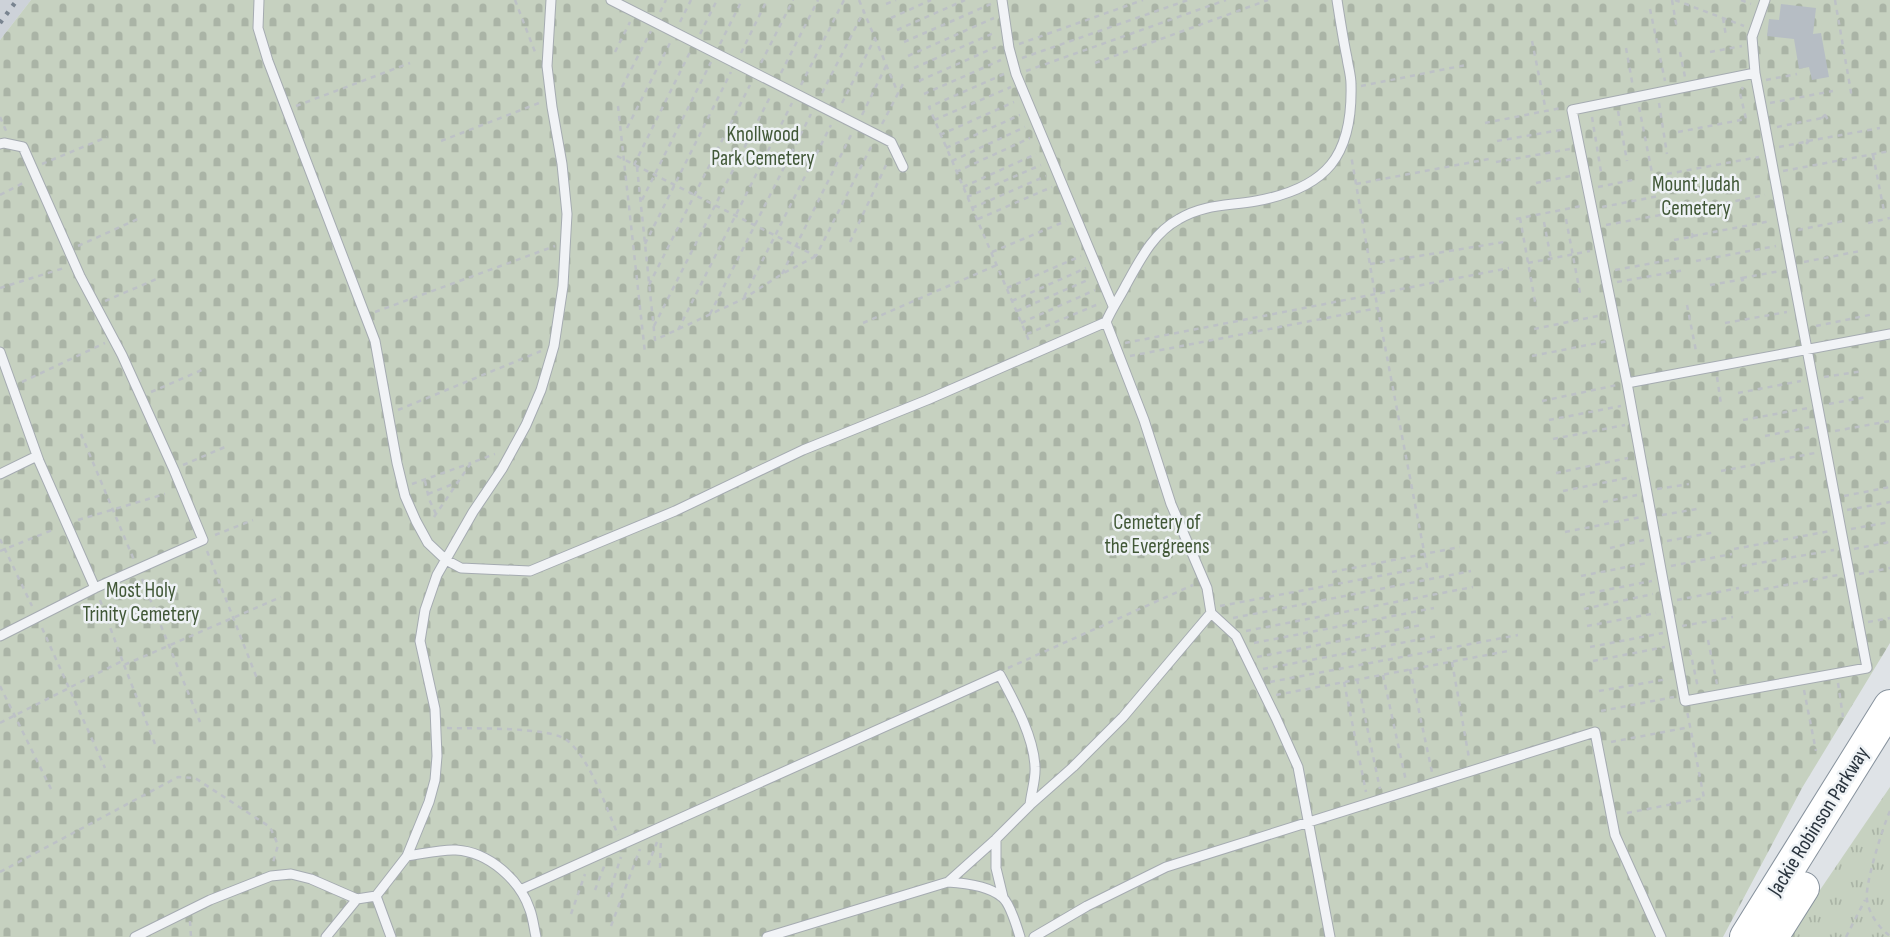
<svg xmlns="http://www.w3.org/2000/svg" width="1890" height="937" font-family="'Sofia Sans Condensed',sans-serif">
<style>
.built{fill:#cdd2d9}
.grass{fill:url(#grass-tufts)}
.cemetery{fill:url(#cemetery-stones)}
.building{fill:#b6bdc4}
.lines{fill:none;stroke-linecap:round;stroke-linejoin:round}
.lane-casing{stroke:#a5abb1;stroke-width:11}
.highway-casing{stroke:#87929d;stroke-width:34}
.path{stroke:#bdc1c6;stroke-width:2.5;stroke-dasharray:5 5;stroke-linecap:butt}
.lane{stroke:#f1f3f6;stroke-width:9}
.highway{stroke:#fff;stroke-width:32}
.rail{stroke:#798490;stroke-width:4.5;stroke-dasharray:3.5 7;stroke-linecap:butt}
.labels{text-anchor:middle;stroke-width:5;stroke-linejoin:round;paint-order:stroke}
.park-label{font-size:21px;fill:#415837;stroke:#eef2f5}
.street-label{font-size:21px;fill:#29333d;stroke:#eef2f5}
</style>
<defs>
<pattern id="grass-tufts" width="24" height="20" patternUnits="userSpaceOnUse" patternTransform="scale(1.75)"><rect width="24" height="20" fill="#c6d1c0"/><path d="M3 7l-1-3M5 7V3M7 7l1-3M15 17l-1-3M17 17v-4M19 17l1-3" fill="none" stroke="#aab4a6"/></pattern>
<pattern id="cemetery-stones" width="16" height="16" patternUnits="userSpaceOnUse" patternTransform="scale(1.75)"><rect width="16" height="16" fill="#c6d1c0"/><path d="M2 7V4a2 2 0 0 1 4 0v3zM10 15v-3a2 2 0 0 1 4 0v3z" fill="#aab4a6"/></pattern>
</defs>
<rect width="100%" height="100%" fill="#dfe3e7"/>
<path class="built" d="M0,0h31l-31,40z"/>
<path class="grass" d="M1890,787v150h-102z"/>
<path class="cemetery" d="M31,0h1859v643l-88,145 -79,149h-1723v-897z"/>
<path class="building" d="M1781,4l35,4 -3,26 8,-1 8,44 -17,3 -3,-13 -10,2 -5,-30 -27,-3 2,-17 10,1z"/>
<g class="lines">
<g class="lane-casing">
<path id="lane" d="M259,0l-1,28 10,33 107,280 22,122 8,33 11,25 12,22 18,17 15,8 69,3 145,-60 128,-61 124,-50 179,-78c6,-14 14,-25 20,-37 14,-25 27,-52 53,-66 25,-15 49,-13 77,-18 71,-13 97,-45 95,-117 0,-9 -3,-18 -4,-26 -4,-19 -7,-39 -10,-58
M611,0l280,142 12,25
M1002,0l7,48 7,26 97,232
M1755,73l-183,37 55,273 58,318 182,-33 -112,-595 -3,-36 13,-37
M0,144l4,-1 19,4 57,129 42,79 52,115 29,70 -108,48 -95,48
M1106,322l38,98 27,84 36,84 4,25 25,23 40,82 22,49 32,170
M0,352l39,109 56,127
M1627,383l263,-49
M0,474l37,-18
M996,839v29l7,29
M407,856c15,-2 35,-7 49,-6 33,2 64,30 74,60 3,8 4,18 6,27
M948,882l48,-43 34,-34 43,-38 50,-50 88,-104
M520,890l480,-215c14,26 34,62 35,92 1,12 -4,26 -5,38
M135,937l75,-37 61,-24 20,-2 20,5 46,20 19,-3
M326,937l31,-38
M391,937l-15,-41 31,-40 22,-54 6,-22 2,-24 -2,-47 -15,-68 5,-31 12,-35 36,-63 29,-43 24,-44 15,-35 13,-44 9,-60 4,-72 -5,-50 -10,-57 -5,-41 4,-66
M767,937l181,-55c17,1 41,4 54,15 8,6 15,30 18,40
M1034,937l53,-31 79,-39 429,-135 20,103 46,102"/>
</g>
<g class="highway-casing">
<path id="highway" d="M1746,937l144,-231
M1772,937l31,-49"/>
</g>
<path class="path" d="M515,0l20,52
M859,0l39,93
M1672,0l5,29
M1675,0l69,26
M1741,0l10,4
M1835,0l17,98
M886,4l10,-4
M1650,9l15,72
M660,12l6,-12
M891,18l40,-18
M1723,18l3,18
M680,22l11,-22
M897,30l68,-30
M700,34l17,-34
M1532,41l14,70
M904,42l87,-38
M720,44l22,-44
M1019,44l124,-44
M1626,48l7,39
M615,52l15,-30
M1680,52l5,25
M1710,52l32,-6
M741,53l26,-53
M908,56l86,-38
M1022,58l166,-58
M761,63l32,-63
M1095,63l173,-63
M914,68l80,-35
M1026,71l200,-71
M781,73l37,-73
M1004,74l-75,33 101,236
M1766,80l31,-6
M919,81l77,-34
M801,85l43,-85
M1361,86l105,-21
M622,87l29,-56
M822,93l42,-82
M924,94l77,-34
M842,103l33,-65
M1659,103l8,51
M1770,103l63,-12
M296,106l114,-43
M618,106l27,247
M1639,107l16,81
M1618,111l9,50
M862,115l24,-49
M1825,115l2,3 -3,2 -2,-2z
M0,117l7,16
M1592,117l9,55
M934,120l77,-33
M1485,123l76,-15
M882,124l22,-42
M1777,127l45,-9
M627,128l43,-85
M1678,132l68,-13 -6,-26 3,-6
M940,135l74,-33
M1807,140l1,2 -2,2 -1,-3z
M441,141l98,-38
M1497,141l69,-12
M1808,141l72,-13
M1779,147l26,-5
M946,148l74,-33
M1873,155l11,56
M617,156l199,100 56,-111
M952,161l73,-34
M1496,162l74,-13
M42,164l65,-27
M634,165l56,-113
M637,167l18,173 88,-41 39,-25 34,-18
M1783,171l107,-20
M956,172l74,-34
M1667,174l92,-17
M1536,183l39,-8
M1356,184l133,-25
M963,187l73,-33
M1598,187l35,-7
M0,195l25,-13
M967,197l74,-32
M642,200l69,-138
M1602,207l57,-11
M1706,207l59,-12
M972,208l74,-32
M1520,218l16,89
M978,219l74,-32
M1516,219l65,-13
M1566,219l14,74
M1544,222l7,37
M1868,223l22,-5
M1606,225l92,-17
M1798,230l45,-9
M1692,234l1,2 -2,2 -1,-3z
M1693,236l78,-15
M1674,240l16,-3
M850,242l37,-79
M645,244l86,-172
M78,246l62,-28
M992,252l74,-31
M1696,261l80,-15
M1804,262l56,-11
M1528,263l62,-12
M1370,264l134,-22
M1615,270l66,-12
M782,274l70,-141
M1741,278l2,2 -3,1 -1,-2z
M1742,278l38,-7
M1617,282l68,-12
M649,285l101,-200
M1710,285l29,-5
M0,288l64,-20
M1007,288l74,-32
M744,297l87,-172
M105,301l54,-23
M1012,301l74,-33
M1687,305l9,46
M1017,311l73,-32
M375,312l180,-66
M710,314l101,-200
M863,323l134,-58
M1021,323l74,-33
M1725,323l62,-11
M654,326l117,-231
M1816,326l58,-12
M1534,329l69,-14
M678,330l114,-227
M1027,334l74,-31
M1125,343l384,-75
M1130,356l248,-48
M1532,356l76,-15
M1717,377l4,27
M1824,377l39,-6
M22,382l83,-39
M151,392l51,-22
M1738,393l63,-12
M1542,401l75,-16
M1829,404l37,-7
M398,410l143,-59
M1549,420l72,-14
M1743,420l65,-12
M1835,431l55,-10
M81,434l53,126
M1765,436l45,-9
M1553,439l72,-14
M183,465l42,-18
M1721,471l94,-18
M1556,473l72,-15
M425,481l4,18 7,15
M412,484l59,-21
M1657,489l32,-5
M1563,491l69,-14
M428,494l30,-12
M1844,496l46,-9
M1603,502l34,-7
M1847,510l43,-8
M1662,515l35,-6
M434,517l37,-54 24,-9
M78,520l87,-26
M1851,529l39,-7
M1565,532l76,-15
M215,535l38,-15
M0,539l32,67
M1667,541l49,-9
M1610,548l34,-8
M1734,549l96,-18
M1854,549l36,-7
M0,551l55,-22
M207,551l51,130
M1671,566l61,-12
M1742,566l92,-16
M1332,572l128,-25
M1859,574l31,-6
M1581,576l66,-13
M142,579l58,143
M1744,593l94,-18
M1580,595l72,-14
M100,600l24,65 157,-68
M1677,600l62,-12
M1220,606l207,-39 -52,-273 -24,-139
M1584,609l69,-15
M1233,618l238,-47
M1868,622l22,-4
M1587,626l69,-13
M1682,626l51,-9
M42,628l63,140
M1246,631l227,-44
M1708,640l9,44
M1254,643l180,-35
M1590,647l73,-14
M1690,650l8,38
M1257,657l164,-32
M1593,661l72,-14
M1452,662l17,96
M124,665l31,79
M1008,668l185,-83
M1263,669l175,-33
M1410,669l22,103
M1383,675l23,106
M1357,679l23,110
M1270,682l248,-47
M1344,682l22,110
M1838,683l5,34
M0,686l52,105
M1804,690l12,61
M1599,691l69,-12
M1276,695l232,-44
M1601,711l73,-14
M0,723l122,-62
M447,728c25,1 104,-2 121,13 23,20 38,66 50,94
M1611,742l79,-15
M1890,811c-7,15 -26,76 -23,89 2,14 12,28 23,36
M1627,813l77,-15 -17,-87
M648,865l9,-23
M660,868l1,-30
M0,872l178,-95 17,1 75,49 8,18 -6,21
M595,890l10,-26
M608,897l13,-40
M571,914l14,-40
M190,921l1,16
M611,926l29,-77
M1846,937l19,-37"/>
<use href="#lane" class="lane"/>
<use href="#highway" class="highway"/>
<path class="rail" d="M0,23l17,-23"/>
</g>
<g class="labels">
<g class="park-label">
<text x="763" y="141">Knollwood<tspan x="763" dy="24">Park Cemetery</tspan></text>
<text x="1696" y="191">Mount Judah<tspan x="1696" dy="24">Cemetery</tspan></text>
<text x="1157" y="529">Cemetery of<tspan x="1157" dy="24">the Evergreens</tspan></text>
<text x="141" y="597">Most Holy<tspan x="141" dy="24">Trinity Cemetery</tspan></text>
</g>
<g class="street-label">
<text transform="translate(1818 821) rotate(-58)" y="7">Jackie Robinson Parkway</text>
</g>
</g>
</svg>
